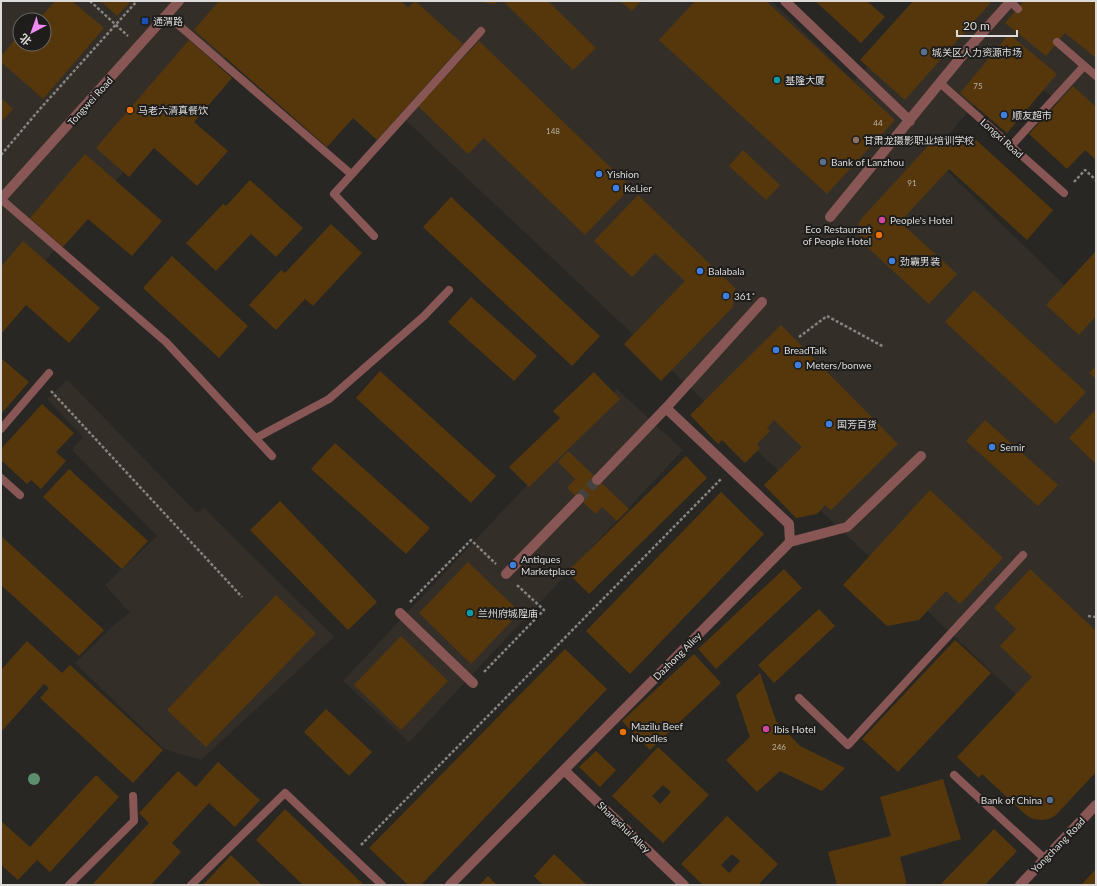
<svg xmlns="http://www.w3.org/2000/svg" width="1097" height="886" font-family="Lato,'Noto Sans SC',sans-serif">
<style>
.built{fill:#332f28;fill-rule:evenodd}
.building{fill:#56370c;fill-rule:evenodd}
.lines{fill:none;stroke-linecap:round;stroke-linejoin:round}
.pedestrian-tunnel{stroke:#43423f;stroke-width:10;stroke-dasharray:10 5;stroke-linecap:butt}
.path{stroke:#858482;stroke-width:2.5;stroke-dasharray:3 2;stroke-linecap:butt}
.service{stroke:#885654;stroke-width:8}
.pedestrian{stroke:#885654;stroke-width:10}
.minor{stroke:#885654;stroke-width:10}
.tertiary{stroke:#885654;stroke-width:10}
.tree{fill:#5d8e6d}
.transit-dot{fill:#1a4fb4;stroke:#1e1d1b;stroke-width:1.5}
.service-dot{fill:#5c6f8a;stroke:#1e1d1b;stroke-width:1.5}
.culture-dot{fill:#0f9aa8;stroke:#1e1d1b;stroke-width:1.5}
.food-dot{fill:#e8710a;stroke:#1e1d1b;stroke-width:1.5}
.shop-dot{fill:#3f7fe0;stroke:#1e1d1b;stroke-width:1.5}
.education-dot{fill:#8d6e63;stroke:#1e1d1b;stroke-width:1.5}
.hotel-dot{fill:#d1479c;stroke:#1e1d1b;stroke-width:1.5}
.labels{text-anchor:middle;stroke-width:4;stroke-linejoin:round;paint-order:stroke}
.number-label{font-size:8px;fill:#bab2a6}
.poi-label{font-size:10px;fill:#dcdbda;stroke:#1e1d1b;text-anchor:start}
.street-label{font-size:10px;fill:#dcdbda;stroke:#1e1d1b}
</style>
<rect width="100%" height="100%" fill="#282724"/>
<path class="built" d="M1,1h273l-273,310zM20,20h24v24h-24z
M279,1h493l82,80 74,-80h144l24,42v92l-85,-73 -80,93 165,161v454z
M67,380l130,133 7,-5 130,129 -133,123 -37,-11 -89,-86 41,-40 14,-10 -25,-28 52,-49 -85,-86 11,-13 -36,-38z
M617,389l66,61 -274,292 -66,-61z"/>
<path class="building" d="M55,1h17l32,27 -61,71 -42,-37v-6l19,-22v10h24v-24h-12l4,-4 3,3z
M101,1h30l-14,15z
M219,1h182l7,7 7,-7 48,43 -86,96 -24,-22 -26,29 -133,-117z
M482,1h18l-6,3 -7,-1z
M503,1h45l48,47 -23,22z
M620,1h21l-9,10z
M695,1h71l129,119 -68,74 -168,-154z
M815,1h52l18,16 -24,26z
M913,1h79l-87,99 -45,-40z
M1024,1h69l3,3v54l-31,-25 -19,23 -41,-33z
M1009,34l48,40 -50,59 -47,-40z
M189,40l43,38 -38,44 34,29 -31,35 -43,-38 -25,29 -33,-29z
M479,41l152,146 -46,48 -101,-97 -16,16 -50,-48z
M1073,86l23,21v53l-11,-10 -18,19 -38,-35z
M1,98l12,11 -12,13z
M940,133l8,7 4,-4 11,-2 11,4 79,72 -26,30 -78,-71 -49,53 57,52 -28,30 -64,-59 -4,-4 -3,-12 1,-6 3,-5z
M743,150l37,35 -14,15 -37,-34z
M85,154l77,67 -30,35 -44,-37 -25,28 -33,-29z
M250,180l53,48 -27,29 -25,-23 -35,37 -30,-28 37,-39 3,2z
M638,195l97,93 -2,19 -72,74 -37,-37 61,-63 -30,-28 -23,24 -38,-36z
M451,197l149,139 -28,30 -149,-139z
M331,224l31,29 -49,53 -8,-7 -29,31 -27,-25 32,-35 4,3z
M23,241l77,67 -31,35 -43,-38 -25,29v-67z
M1096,251v65l-17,19 -33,-30z
M172,256l76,70 -29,32 -76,-70z
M974,290l112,102 -30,32 -111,-102z
M471,297l66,59 -23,25 -66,-59z
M781,325l117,119 -67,66 -6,-5 -8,9 -21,4 -32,-33 38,-38 -28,-27 -7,8 3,3 -13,13 3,4 -15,15 -23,-23 -4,4 -28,-29z
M1,358l28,24 -28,32z
M1096,366v13l-7,-6z
M380,371l116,105 -25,27 -115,-105z
M594,372l26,27 -91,88 -20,-20 51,-49 -7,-7z
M42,404l32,29 -18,19 10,9 -25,28 -10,-9 -4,4 -26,-24v-11z
M1096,409v55l-27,-26z
M985,420l73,65 -20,21 -72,-65z
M335,443l95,85 -24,26 -95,-85z
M568,451l61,58 -12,12 -15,-14 -6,7 -29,-26 8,-9 -17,-17z
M686,456l21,22 -118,116 -22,-22z
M69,469l79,72 -26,28 -79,-72z
M930,490l73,68 -43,46 -14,-13 -27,29 -32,6 -44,-41z
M721,492l43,42 -134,140 -44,-43z
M280,501l97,101 -29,28 -98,-100z
M1,536l103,94 -25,26 -78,-71z
M468,562l52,50 -49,52 -52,-51z
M784,569l18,19 -86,81 -18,-20z
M1030,569l66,62v141l-40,43 -7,4 -8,1 -8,-1 -7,-4 -44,-41 -3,4 -22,-21 75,-80 -32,-31 16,-17 -22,-21z
M276,595l40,38 -110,114 -39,-37z
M819,609l16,17 -61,57 -16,-18z
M401,636l47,45 -47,49 -47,-45z
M955,640l36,33 -93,99 -36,-33z
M27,641l35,32 8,-8 93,85 -30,33 -93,-85 9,-10 -5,-4 -43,48v-62z
M565,649l42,40 -186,196h-13l-39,-37z
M694,654l27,29 -71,67 -28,-29z
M760,673l16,48 24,25 45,22 -23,23 -42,-20 -23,21 -31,-32 24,-23 -14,-42z
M326,709l46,43 -23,24 -45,-44z
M658,747l51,48 -46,48 -51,-47zM663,785l8,7 -11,12 -8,-8z
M596,751l20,19 -16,17 -21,-20z
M218,762l42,38 -25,27 -26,-24 -37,40 9,9 -30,33h-59l57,-62 -10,-10 39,-42 18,16z
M96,775l23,22 -69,75 -13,-12 -19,20 -17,-15v-44l29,26z
M943,779l18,60 -61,18 7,28h-70l-9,-33 63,-16 -11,-39z
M285,809l79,76h-61l-47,-45z
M727,816l51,48 -20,21h-55l-22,-21zM732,854l8,7 -11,12 -8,-8z
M994,829l23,22 -32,34h-45z
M554,854l33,31h-44l-9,-9z
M231,855l31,30h-59z
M1096,869v16h-15z
M488,876l9,9h-18z"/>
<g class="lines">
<path class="pedestrian-tunnel" d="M579,499l18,-19"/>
<path class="path" d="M90,1l38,35
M1,155l38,-45 98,-109
M1074,182l11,-12 11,10
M799,337l28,-21 57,31
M51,391l191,206
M410,602l61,-62 25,24
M1088,616l8,1
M484,672l60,-62 -27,-25
M361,845l360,-366"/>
<path class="service" d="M1010,1l8,8
M167,15l184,159
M1057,42l39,34
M940,83l124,110
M1011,146l73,-80
M1,199l165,143 106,114
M374,236l-40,-42 147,-163
M1,429l48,-56
M256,438l73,-39 95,-83 25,-26
M1,478l19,17
M799,698l49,47 175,-190
M954,775l91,84
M69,885l65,-64 -1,-25
M191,885l94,-92 97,92"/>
<path class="pedestrian" d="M597,480l69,-72
M506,574l73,-75
M400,613l73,70"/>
<path class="minor" d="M785,1l125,120
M830,217l136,-166 45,-50
M762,302l-96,106 123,116 1,18
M564,770l120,115
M450,885l340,-343 57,-15 74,-71"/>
<path class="tertiary" d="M1,199l178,-198
M1020,885l76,-80"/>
</g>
<circle class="tree" cx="34" cy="779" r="6"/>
<rect class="transit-dot" x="141" y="17" width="8" height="8" rx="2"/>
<g class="service-dot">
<circle cx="924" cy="52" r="4"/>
<circle cx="823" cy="162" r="4"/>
<circle cx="1050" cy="800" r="4"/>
</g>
<g class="culture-dot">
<circle cx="777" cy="80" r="4"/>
<circle cx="470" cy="613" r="4"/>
</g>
<g class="food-dot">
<circle cx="130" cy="110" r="4"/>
<circle cx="879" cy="235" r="4"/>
<circle cx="623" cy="732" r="4"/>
</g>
<g class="shop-dot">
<circle cx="1004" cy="115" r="4"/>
<circle cx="599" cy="174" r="4"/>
<circle cx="616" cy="188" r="4"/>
<circle cx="892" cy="261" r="4"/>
<circle cx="700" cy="271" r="4"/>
<circle cx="726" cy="296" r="4"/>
<circle cx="776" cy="350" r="4"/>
<circle cx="798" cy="365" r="4"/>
<circle cx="829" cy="424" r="4"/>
<circle cx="992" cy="447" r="4"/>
<circle cx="513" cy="565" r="4"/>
</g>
<circle class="education-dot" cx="856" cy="140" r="4"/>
<g class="hotel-dot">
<circle cx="882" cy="220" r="4"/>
<circle cx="766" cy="729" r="4"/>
</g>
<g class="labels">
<g class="number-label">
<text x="978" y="89">75</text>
<text x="878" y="126">44</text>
<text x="553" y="134">148</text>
<text x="912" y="186">91</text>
<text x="779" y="750">246</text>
</g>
<g class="poi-label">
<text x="153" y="25">通渭路</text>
<text x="932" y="56">城关区人力资源市场</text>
<text x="785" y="84">基隆大厦</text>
<text x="138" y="114">马老六清真餐饮</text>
<text x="1012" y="119">顺友超市</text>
<text x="864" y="144">甘肃龙摄影职业培训学校</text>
<text x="831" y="166">Bank of Lanzhou</text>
<text x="607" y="178">Yishion</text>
<text x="624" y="192">KeLier</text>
<text x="890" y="224">People's Hotel</text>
<text x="871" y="233" text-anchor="end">Eco Restaurant<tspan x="871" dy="12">of People Hotel</tspan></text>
<text x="900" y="265">劲霸男装</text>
<text x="708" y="275">Balabala</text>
<text x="734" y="300">361˚</text>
<text x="784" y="354">BreadTalk</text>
<text x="806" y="369">Meters/bonwe</text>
<text x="837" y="428">国芳百货</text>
<text x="1000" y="451">Semir</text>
<text x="521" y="563">Antiques<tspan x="521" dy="12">Marketplace</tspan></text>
<text x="478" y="617">兰州府城隍庙</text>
<text x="631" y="730">Mazilu Beef<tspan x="631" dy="12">Noodles</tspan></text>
<text x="774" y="733">Ibis Hotel</text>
<text x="1042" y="804" text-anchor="end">Bank of China</text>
</g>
<g class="street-label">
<text transform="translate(90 101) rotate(-48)" y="4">Tongwei Road</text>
<text transform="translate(1002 138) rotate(42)" y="4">Longxi Road</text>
<text transform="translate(677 656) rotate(-45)" y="4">Dazhong Alley</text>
<text transform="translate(624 827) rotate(44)" y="4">Shangshui Alley</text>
<text transform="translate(1058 845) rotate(-46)" y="4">Yongchang Road</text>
</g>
</g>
<rect width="1097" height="886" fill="none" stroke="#dcdbda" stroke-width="4"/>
<g transform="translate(32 32) rotate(221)"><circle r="19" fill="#1e1d1b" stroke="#6a6967"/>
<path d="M0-3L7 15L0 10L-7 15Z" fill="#f08bf6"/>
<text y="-6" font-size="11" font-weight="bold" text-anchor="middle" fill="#dcdbda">北</text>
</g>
<path d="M957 30v6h60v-6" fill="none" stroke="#dcdbda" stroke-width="2"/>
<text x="963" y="30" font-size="12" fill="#dcdbda" stroke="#1e1d1b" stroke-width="3" paint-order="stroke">20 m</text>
</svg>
